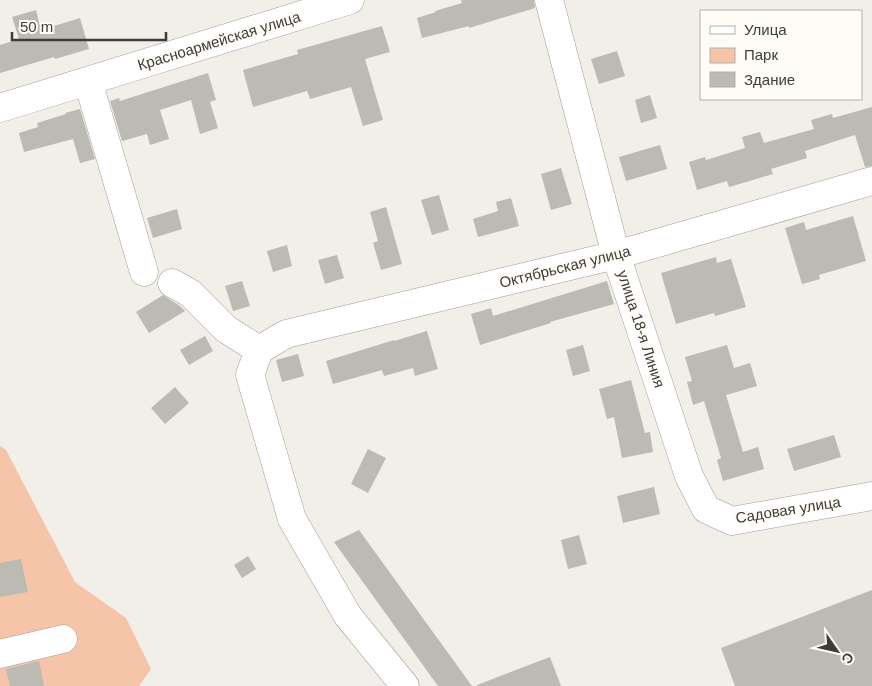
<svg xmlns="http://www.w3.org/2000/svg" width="872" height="686" font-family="Arial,sans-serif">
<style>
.green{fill:#f6c5a9}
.building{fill:#bbbab3}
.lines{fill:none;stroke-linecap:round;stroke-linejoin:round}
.minor-casing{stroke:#9f9d96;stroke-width:29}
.minor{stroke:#fff;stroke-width:28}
.labels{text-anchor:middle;stroke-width:4;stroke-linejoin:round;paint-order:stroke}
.street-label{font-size:15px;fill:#3d3c3a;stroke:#fffcf5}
</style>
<rect width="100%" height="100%" fill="#f2efe8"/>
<path class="green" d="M0,446l6,4 69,132 51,36 25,51 -12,17h-139z"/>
<path class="building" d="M461,0h73l1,8 -66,20v-2l-47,12 -5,-20 19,-6 -1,-1 27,-8z
M36,10l5,20 39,-12 9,31 -34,10 -1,-2 -54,16v-28l19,-6 -7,-22z
M382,26l8,26 -25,7 18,61 -20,6 -12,-39 -41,12 -3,-8 -54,16 -10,-37 55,-16 -1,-4z
M617,51l8,25 -26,8 -8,-25z
M208,73l8,27 -6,2 8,26 -18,6 -9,-34 -31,10 9,29 -19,6 -3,-11 -25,7 -12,-40 9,-3 1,3z
M650,95l7,23 -16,5 -6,-23z
M872,107v59l-7,1 -10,-32 -50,16 2,7 -36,11 2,5 -44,13 -2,-6 -30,9 -8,-28 16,-5 1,3 39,-12 -3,-11 18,-5 4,11 50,-14 -3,-9 21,-6 1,4z
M80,109l15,50 -15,4 -7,-24 -49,13 -5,-19 19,-6 -1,-4 29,-9 -1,-1z
M660,145l7,24 -41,12 -7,-24z
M561,168l11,36 -21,6 -10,-36z
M439,195l10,35 -17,5 -11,-35z
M511,198l8,28 -41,11 -5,-18 25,-8 -2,-9z
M386,207l16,57 -21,6 -8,-27 5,-2 -8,-29z
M177,209l5,20 -29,9 -6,-20z
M853,216l13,45 -47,14 1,4 -18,5 -17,-56 19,-6 2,8z
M287,245l5,21 -19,6 -6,-21z
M337,255l7,23 -19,6 -7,-24z
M716,257l1,6 14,-4 15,48 -31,9 -1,-3 -38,11 -15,-51z
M242,281l8,25 -17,5 -8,-25z
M607,281l7,23 -64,18 1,1 -71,22 -9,-31 20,-6 2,8z
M163,295l17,11 5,5 -36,22 -13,-21z
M427,331l11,38 -23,7 -2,-8 -29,8 -2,-6 -49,14 -7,-23 68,-21v1z
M205,336l8,15 -24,14 -9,-15z
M583,345l7,26 -17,5 -7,-26z
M727,345l7,23 16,-5 7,23 -31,9 17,57 15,-5 6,22 -41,12 -6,-21 4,-2 -17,-57 -11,4 -6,-23 5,-1 -7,-24z
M298,354l6,22 -22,6 -6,-22z
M631,380l14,53 5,-1 3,20 -31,6 -8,-41 -7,2 -8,-30z
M175,387l14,16 -24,21 -14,-16z
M834,435l7,22 -47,14 -7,-22z
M368,449l18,9 -18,35 -17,-9z
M654,487l6,27 -37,9 -6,-27z
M359,530l113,156h-34l-104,-144z
M579,535l8,29 -19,5 -7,-29z
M248,556l8,13 -14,9 -8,-13z
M21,559l7,33 -28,5v-34z
M872,590v96h-137l-14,-38z
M550,657l11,29h-84v-1z
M39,661l5,25h-34l-4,-17z"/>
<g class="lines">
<g class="minor-casing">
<path id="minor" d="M549,0l67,255 73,221 17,33 26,12 140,-25
M88,81l56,191
M0,108l350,-108
M172,283l18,10 36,36 33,21
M0,654l63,-15
M405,686l-57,-70 -56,-97 -42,-144 9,-25 27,-16 330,-79 256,-74"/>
</g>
<use href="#minor" class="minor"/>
</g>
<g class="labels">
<g class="street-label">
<text transform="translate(219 41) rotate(-17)" y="5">Красноармейская улица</text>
<text transform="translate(565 267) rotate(-14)" y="5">Октябрьская улица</text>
<text transform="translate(641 329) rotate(72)" y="5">улица 18-я Линия</text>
<text transform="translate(788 510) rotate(-9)" y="5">Садовая улица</text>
</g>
</g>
<rect x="700" y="10" width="162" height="90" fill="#fffcf5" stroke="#b1afaa"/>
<rect x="710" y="26" width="25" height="8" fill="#ffffff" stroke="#b1afaa"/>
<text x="744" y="35" font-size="15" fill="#3d3c3a">Улица</text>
<rect x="710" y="48" width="25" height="15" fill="#f6c5a9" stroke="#b1afaa"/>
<text x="744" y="60" font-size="15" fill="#3d3c3a">Парк</text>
<rect x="710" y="72" width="25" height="15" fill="#bbbab3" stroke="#b1afaa"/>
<text x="744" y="85" font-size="15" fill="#3d3c3a">Здание</text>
<g transform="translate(837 651) rotate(124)" stroke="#fffcf5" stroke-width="4" paint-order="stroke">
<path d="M0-4L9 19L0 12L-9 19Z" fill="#3d3c3a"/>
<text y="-8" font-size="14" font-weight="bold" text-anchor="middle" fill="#3d3c3a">С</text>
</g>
<path d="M12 32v8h154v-8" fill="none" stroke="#3d3c3a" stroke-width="2.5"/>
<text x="20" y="32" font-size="15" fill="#3d3c3a" stroke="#fffcf5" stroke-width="4" paint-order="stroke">50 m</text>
</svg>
